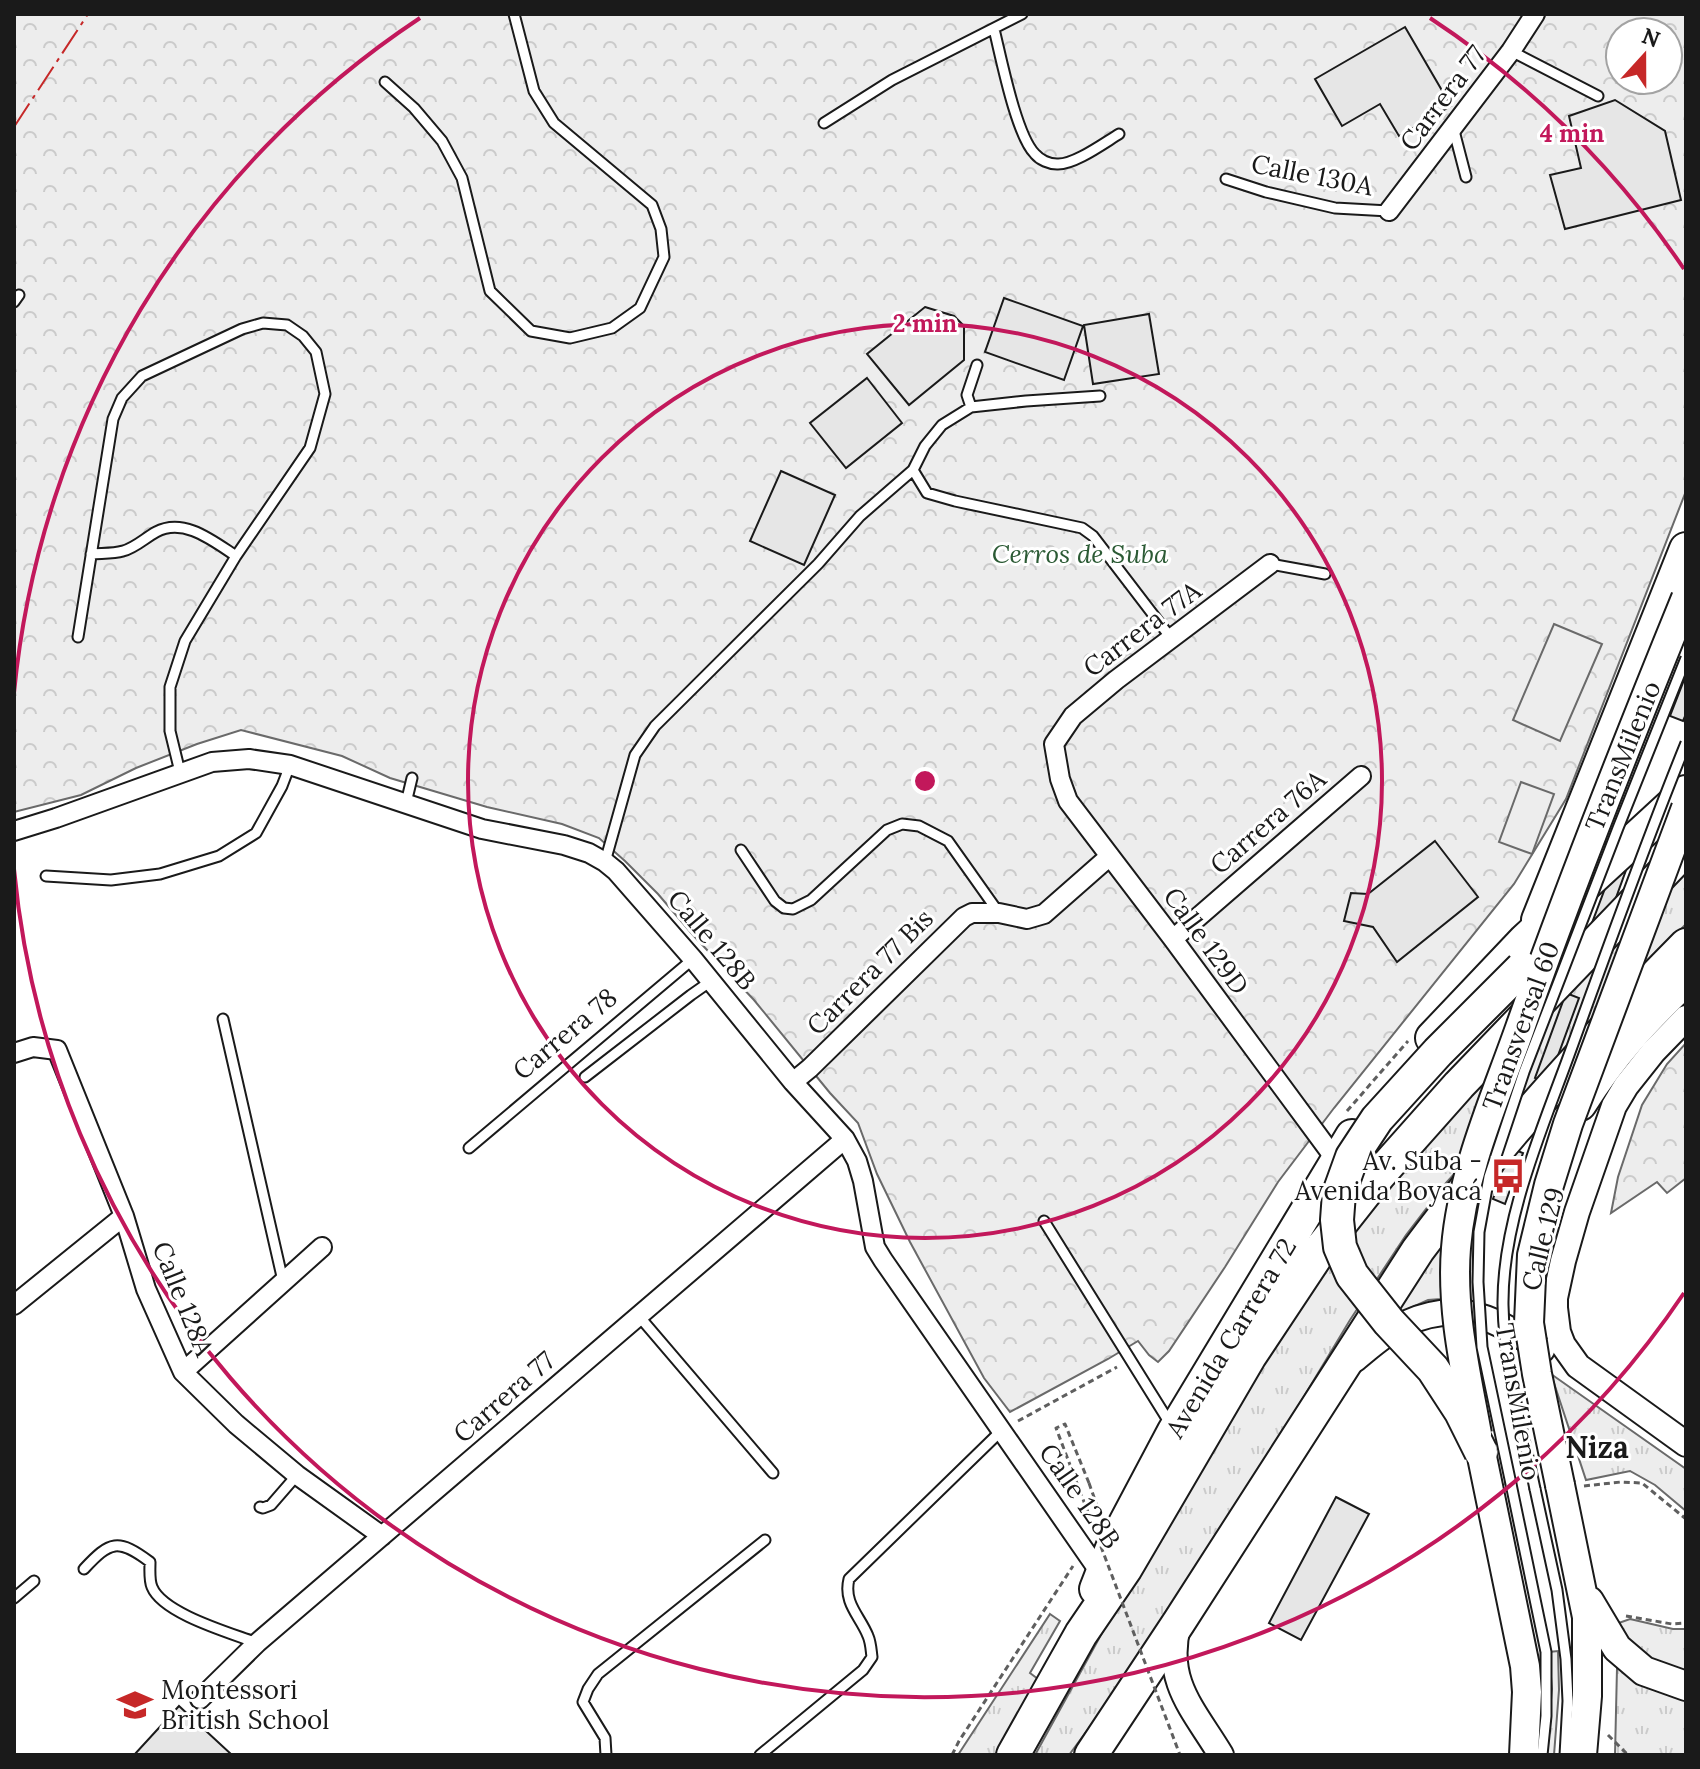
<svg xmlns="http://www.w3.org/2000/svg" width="1700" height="1769" font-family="Lora,serif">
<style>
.grass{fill:url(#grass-tufts);stroke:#6a6a6a;stroke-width:2}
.forest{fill:url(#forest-crowns);stroke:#6a6a6a;stroke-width:2;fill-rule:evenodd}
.garden{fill:#ededed;stroke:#6a6a6a;stroke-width:2}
.building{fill:#e6e6e6;stroke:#1a1a1a;stroke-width:2}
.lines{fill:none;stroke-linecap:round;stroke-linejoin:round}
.lane-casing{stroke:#1a1a1a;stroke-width:13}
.street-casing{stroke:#1a1a1a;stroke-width:22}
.secondary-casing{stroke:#1a1a1a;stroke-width:28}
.primary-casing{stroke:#1a1a1a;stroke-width:32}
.highway-casing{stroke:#1a1a1a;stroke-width:36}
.path{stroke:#5f5f5f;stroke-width:3;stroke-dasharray:6 4;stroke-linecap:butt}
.lane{stroke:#fff;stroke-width:9}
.street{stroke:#fff;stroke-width:18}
.secondary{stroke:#fff;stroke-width:24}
.primary{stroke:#fff;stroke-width:28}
.highway{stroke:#fff;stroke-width:32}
.lane-bridge-casing{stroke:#1a1a1a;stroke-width:13;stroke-linecap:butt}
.primary-bridge-casing{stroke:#1a1a1a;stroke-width:32;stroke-linecap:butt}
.highway-bridge-casing{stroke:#1a1a1a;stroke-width:36;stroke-linecap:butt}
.path-bridge{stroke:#5f5f5f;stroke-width:3;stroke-dasharray:6 4;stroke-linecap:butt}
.lane-bridge{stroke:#fff;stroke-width:9}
.primary-bridge{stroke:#fff;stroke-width:28}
.highway-bridge{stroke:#fff;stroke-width:32}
.power{stroke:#c62828;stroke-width:2;stroke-dasharray:28 6 4 6;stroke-linecap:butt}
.ring{fill:none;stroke:#c2185b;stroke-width:4}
.labels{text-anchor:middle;stroke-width:6;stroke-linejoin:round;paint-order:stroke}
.street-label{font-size:26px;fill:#1a1a1a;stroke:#fff}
.park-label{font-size:26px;font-style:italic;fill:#2b5a34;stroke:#fff}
.poi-label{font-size:26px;fill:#1a1a1a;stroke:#fff;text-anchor:end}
.quarter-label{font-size:30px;font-weight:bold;fill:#1a1a1a;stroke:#fff}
.centre{fill:#c2185b;stroke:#fff;stroke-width:4}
.ring-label{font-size:24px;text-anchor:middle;font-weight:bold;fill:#c2185b;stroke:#fff;stroke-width:6;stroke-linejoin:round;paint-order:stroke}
</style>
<defs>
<pattern id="grass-tufts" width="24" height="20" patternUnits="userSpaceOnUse" patternTransform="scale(2)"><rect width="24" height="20" fill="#ededed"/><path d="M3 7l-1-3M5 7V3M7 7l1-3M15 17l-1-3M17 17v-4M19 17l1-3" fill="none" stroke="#cbcbcb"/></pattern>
<pattern id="forest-crowns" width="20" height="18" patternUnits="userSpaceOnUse" patternTransform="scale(2)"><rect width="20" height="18" fill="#ededed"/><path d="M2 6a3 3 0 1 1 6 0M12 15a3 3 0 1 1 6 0" fill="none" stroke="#cbcbcb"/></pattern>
</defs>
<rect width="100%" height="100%" fill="#fff"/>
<path class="grass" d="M1686,866v58l-37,38 -203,221 -40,52 -56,85 -124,206 -120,179 -37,50h-34l123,-224 106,-176 107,-152 101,-115z
M1445,1237l-4,34v28l-13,1 -33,15z
M1551,1374l135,95v42l-31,-26 -25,-14 -44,9z
M1050,1614l10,7 -30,52 12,9 -43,73h-41z
M1630,1619l43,10h13v44l-35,-9 -38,-39z
M1558,1651l1,39 -5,65h-8l6,-66 -3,-37z
M1617,1668l32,20 37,8v59h-71z"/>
<path class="forest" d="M14,14h1672v477l-120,308 -52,85 -180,224 -56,74 -53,85 -56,84 -11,11 -9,-7 -11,-14 -30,18 -98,53 -26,-34 -74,-136 -33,-68 -19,-51 -28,-30 -76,-93 -61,-65 -35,-41 -33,-33 -26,-23 -37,-14 -75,-17 -97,-29 -48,-22 -101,-26 -44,14 -61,24 -55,27 -67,17zM1620,32h48v48h-48z
M1686,1043v135l-19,15 -10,-11 -46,31 7,-36 24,-72 25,-41z"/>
<path class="garden" d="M1554,624l48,20 -42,97 -47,-21z
M1521,782l33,12 -22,60 -33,-12z"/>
<path class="building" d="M1405,27l46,79 -52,30 -19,-32 -38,22 -27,-47z
M1615,100l50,31 16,69 -116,29 -15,-54 31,-7 -12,-52z
M1004,298l79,28 -19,54 -79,-28z
M925,307l29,9 10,10v34l-55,45 -42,-51z
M1149,314l10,60 -66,10 -9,-59z
M867,378l35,45 -56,45 -36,-45z
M781,471l54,24 -31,70 -54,-24z
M1686,675v39l-3,7 -13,-5z
M1630,822l12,4 -37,102 -13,-5z
M1435,841l43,56 -81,65 -24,-35 -29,-6 7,-28 17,1z
M1566,993l13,5 -31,85 -13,-5z
M1510,1148l13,5 -18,51 -12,-5z
M1336,1497l33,17 -68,126 -32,-17z
M179,1706l53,49h-98z"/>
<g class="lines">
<g class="lane-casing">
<path id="lane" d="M994,29c7,28 22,106 41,125 5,6 14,10 22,10 17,1 47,-21 62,-30
M1511,51l87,45
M385,82l29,26 28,33 20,37 28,113 41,40 39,7 42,-10 28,-20 24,-51 -3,-28 -9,-24 -98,-82 -20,-32 -20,-77
M824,123l68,-43 130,-66
M1453,127l13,50
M1226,179l40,13 69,16 54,3
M14,302l5,-7
M1100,396l-74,5 -55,6 -29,18 -17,21 -12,24 14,23 28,8 127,27 11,8 78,102
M971,407l-4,-12 10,-30
M91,554c10,-1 22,0 32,-3 12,-3 22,-13 33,-19 28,-15 57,9 80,24
M1270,564l55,10
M78,637l35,-218 9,-21 20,-22 100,-47 21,-6 24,2 16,11 13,16 9,42 -15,54 -74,108 -51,85 -15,46v44l10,41
M406,803l6,-25
M741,850l34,51 9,7 9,1 18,-9 76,-70 15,-6 17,2 29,15 51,72
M605,862l30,-107 20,-29 163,-162 42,-48 53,-46
M46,876l65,4 49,-6 59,-18 37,-23 26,-47 8,-21
M223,1019l60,262
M585,1077l106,-82 20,-14
M469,1148l224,-189
M1044,1221l127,204
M638,1315l135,158
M1511,1484l35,168v64l-4,39
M1535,1489l22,101 9,69 2,42 -3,54
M260,1507l3,1 8,-3 26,-30
M84,1569c26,-28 34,-31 66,-7 0,8 -1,18 2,25 11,27 79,46 105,56
M14,1598l20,-17
M606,1755l-1,-17 -22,-36 5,-13 10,-15 167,-134
M760,1755l103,-85 9,-13c-1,-7 -1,-14 -4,-21 -8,-20 -25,-33 -19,-57l152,-148"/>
</g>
<g class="street-casing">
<path id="street" d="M1389,211l122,-160 24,-37
M1270,564l-154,116 -43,36 -19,28 6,35 8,22 105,138 163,221
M14,831l42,-13 156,-56 37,-3 41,6 192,64 82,16 25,8 16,9 11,9 77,88 100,123 52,57 12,22 6,20 12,66 8,13 218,314
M1173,939l188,-163
M14,1053l19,-6 24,3 67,166 22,73 37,83 53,52 61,51 85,61
M793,1082l17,-14 154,-151 8,-4h27l28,6 17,-5 66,-58
M14,1305l110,-89
M183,1372l139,-125
M200,1699l57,-56 588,-504"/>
</g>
<g class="secondary-casing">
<path id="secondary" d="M1686,1018l-33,34 -27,34 -12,20 -37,106 -14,49 -8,37v10l3,24 5,13 15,21 108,78
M1354,1360c16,-13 32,-28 50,-36 56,-26 93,-5 138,26
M1178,1626c-14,56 16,84 43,129"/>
</g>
<g class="primary-casing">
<path id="primary" d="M1481,1452l44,214 2,26 -3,63
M1560,1485l27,132v79l-5,59
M1589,1601l28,47 27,23 42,15"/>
</g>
<g class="highway-casing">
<path id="highway" d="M1538,920l148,-371
M1432,1038l93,-98 161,-148
M1580,1104c32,-51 63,-84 106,-125
M1096,1589l16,-41 62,-117 178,-295
M1013,1755l68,-121 45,-66 124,-212 73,-110 56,-71 80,-90 227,-236
M1091,1755l88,-133 239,-372c80,-108 173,-209 268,-305"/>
</g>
<path class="path" d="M1347,1111l61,-70
M1018,1421l99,-54
M1089,1483l12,34
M1584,1486l37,-4 21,1 44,36
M1626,1616l46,8 14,-1
M1608,1735l20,20
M952,1755l7,-14 114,-175"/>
<use href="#lane" class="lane"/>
<use href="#street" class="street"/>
<use href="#secondary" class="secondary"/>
<use href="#primary" class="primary"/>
<use href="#highway" class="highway"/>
<g class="lane-bridge-casing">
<path id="lane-bridge" d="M1511,1484l-29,-137 -4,-65 1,-50 10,-55 35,-105 94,-244 68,-170
M1535,1489c-12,-59 -31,-123 -32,-184 -1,-84 38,-173 66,-250 38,-105 75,-209 117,-312"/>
</g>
<g class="primary-bridge-casing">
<path id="primary-bridge" d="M1477,1434c-11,-61 -26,-123 -21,-186 6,-76 39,-149 64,-220 51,-145 108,-288 166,-430
M1560,1485l-23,-111 -8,-51 3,-68 17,-70 19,-61 118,-316"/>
</g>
<g class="highway-bridge-casing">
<path id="highway-bridge" d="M1481,1452l-20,-40 -28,-43 -44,-47 -37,-47 -12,-28 -3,-27 2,-27 13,-36 25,-38 61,-67 84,-84"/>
</g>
<path class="path-bridge" d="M1089,1483l-24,-59 -9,4 124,327"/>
<use href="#lane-bridge" class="lane-bridge"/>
<use href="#primary-bridge" class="primary-bridge"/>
<use href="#highway-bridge" class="highway-bridge"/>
<path class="power" d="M14,127l74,-113"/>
</g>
<g class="ring">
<circle cx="925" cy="781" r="457"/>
<path d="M1684 1293A915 915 0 0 1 14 869M14 693A915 915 0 0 1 420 18M1430 18A915 915 0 0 1 1684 269"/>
</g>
<defs>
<g id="bus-bare" transform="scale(2.76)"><path d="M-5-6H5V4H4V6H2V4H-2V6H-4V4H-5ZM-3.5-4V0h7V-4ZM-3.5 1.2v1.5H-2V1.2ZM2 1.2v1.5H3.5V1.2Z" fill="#c62828" stroke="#fff" stroke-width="2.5" paint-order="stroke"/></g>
<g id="school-bare" transform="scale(2.76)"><path d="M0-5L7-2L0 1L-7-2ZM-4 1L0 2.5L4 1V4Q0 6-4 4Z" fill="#c62828" stroke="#fff" stroke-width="2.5" paint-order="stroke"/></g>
</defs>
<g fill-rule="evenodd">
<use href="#bus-bare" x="1508" y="1176"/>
<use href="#school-bare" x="135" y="1705"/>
</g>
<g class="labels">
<g class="street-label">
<text transform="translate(1443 98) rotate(-53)" y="9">Carrera 77</text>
<text transform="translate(1312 175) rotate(11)" y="9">Calle 130A</text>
<text transform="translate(1142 629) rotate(-37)" y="9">Carrera 77A</text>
<text transform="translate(1623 756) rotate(-68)" y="9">TransMilenio</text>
<text transform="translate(1268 822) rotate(-41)" y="9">Carrera 76A</text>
<text transform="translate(712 940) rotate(50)" y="9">Calle 128B</text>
<text transform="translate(1206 941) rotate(54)" y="9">Calle 129D</text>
<text transform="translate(870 972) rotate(-45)" y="9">Carrera 77 Bis</text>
<text transform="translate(1521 1026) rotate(-70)" y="9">Transversal 60</text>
<text transform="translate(565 1034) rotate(-40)" y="9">Carrera 78</text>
<text transform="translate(1543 1239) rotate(-76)" y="9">Calle 129</text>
<text transform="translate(183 1299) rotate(68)" y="9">Calle 128A</text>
<text transform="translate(1231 1338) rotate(-59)" y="9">Avenida Carrera 72</text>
<text transform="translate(504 1397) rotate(-41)" y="9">Carrera 77</text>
<text transform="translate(1518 1402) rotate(80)" y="9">TransMilenio</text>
<text transform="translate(1080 1496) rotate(55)" y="9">Calle 128B</text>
</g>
<g class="park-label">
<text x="1080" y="563">Cerros de Suba</text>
</g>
<g class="poi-label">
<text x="1482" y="1170">Av. Suba -<tspan x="1482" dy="30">Avenida Boyacá</tspan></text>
<text x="161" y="1699" text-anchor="start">Montessori<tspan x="161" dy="30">British School</tspan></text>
</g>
<g class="quarter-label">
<text x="1597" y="1458">Niza</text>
</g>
</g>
<circle cx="925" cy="781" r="12" class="centre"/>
<g class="ring-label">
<text x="1572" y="142">4 min</text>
<text x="925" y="332">2 min</text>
</g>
<rect width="1700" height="1769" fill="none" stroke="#1a1a1a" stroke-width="32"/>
<g transform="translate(1644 56) rotate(21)"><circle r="38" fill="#ffffff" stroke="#a3a3a3" stroke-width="2"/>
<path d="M0-6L14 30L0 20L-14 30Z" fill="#c62828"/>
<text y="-12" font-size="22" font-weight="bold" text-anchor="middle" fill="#1a1a1a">N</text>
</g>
</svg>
